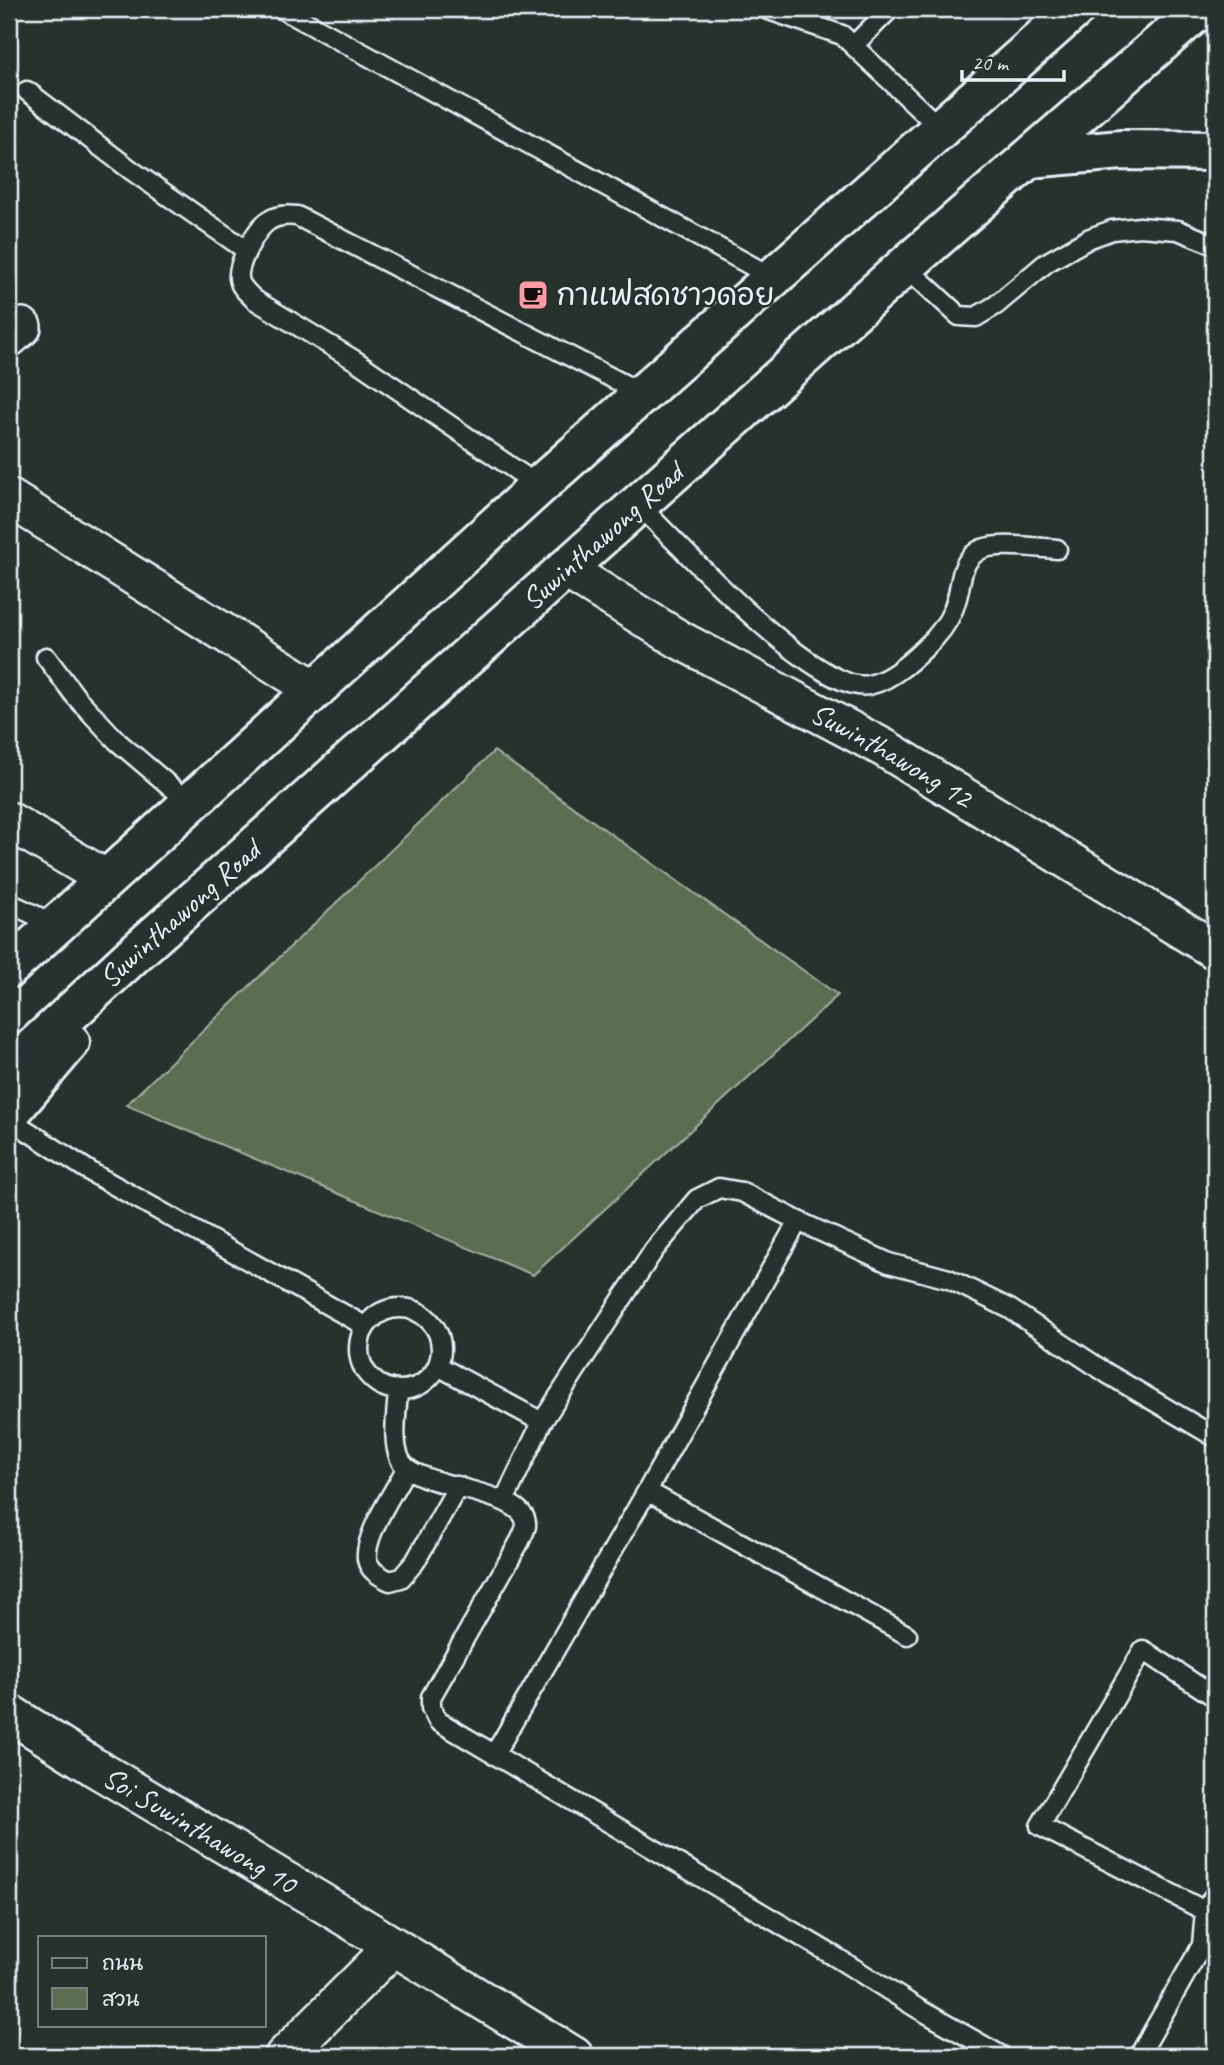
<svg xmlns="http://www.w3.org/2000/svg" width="1224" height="2065" font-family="Caveat,'Playpen Sans Thai',sans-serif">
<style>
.green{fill:#5c6e51;stroke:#a2b0a4;stroke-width:2}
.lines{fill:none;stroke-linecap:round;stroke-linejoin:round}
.lane-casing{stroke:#e8f1f8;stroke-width:23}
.street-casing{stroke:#e8f1f8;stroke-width:42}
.primary-casing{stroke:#e8f1f8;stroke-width:44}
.highway-casing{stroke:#e8f1f8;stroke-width:44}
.lane{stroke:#26332d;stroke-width:18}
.street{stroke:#26332d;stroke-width:37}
.primary{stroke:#26332d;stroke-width:38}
.highway{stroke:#26332d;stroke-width:38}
.labels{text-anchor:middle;stroke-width:5;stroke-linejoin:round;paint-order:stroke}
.poi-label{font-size:30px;fill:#e8f1f8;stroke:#26332d;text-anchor:start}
.street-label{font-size:30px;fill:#e8f1f8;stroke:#26332d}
</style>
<rect width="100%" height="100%" fill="#26332d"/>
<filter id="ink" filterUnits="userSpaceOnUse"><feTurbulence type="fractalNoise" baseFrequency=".0143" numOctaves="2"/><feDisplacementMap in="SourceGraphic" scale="14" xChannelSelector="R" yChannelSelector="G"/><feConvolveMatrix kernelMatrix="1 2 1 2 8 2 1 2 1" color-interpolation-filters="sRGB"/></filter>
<g filter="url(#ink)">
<path class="green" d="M494,751l344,244 -305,280 -407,-170z"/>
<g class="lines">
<g class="lane-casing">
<path id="lane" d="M282,9l490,268
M766,9l76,26 99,94
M854,45l36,-36
M27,91l104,79 115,80
M905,266l54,50 17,1 20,-12 50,-42 44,-25 22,-8 28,-3 38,3 37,15
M539,486l-183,-125 -101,-61c-6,-6 -15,-12 -16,-22 -2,-14 18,-52 31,-58 9,-5 17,-5 27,-4l346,178
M638,504c38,38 180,192 231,181 24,-5 48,-29 65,-46 11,-12 19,-25 23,-41 5,-18 3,-35 21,-47 15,-10 59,-3 79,-2
M46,657l30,40 42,45 72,61
M9,903l47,22
M9,1119l85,55 271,152
M359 1349a41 41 0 1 1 82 0a41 41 0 1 1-82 0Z
M438,1366l104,56 112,-172 43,-51 22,-11 23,4 56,29 91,42 60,16 61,30 98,65 107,63
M398,1391c-1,21 -7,52 3,70 16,29 128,28 125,65 -1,5 -4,10 -6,15l-89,156v11l7,13 396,235 83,52 85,48
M406,1469c-11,21 -42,66 -39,90 2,12 13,17 23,22l11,-3 14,-16 43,-76
M647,1491l260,144
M504,1501l38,-79
M494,1755l153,-264 151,-270
M1205,1911l-165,-85 103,-176 72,47
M1139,2056l63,-111 3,-34 10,-17"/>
</g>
<g class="street-casing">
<g id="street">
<path d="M9,338l13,-11"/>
<path d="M9,498l307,192"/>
<path id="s1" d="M565,569l115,71 204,108 331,202"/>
<path d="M9,821l97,58"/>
<path id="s2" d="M9,1713l85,54 227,135 253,154"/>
<path d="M284,2056l109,-109"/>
</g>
</g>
<g class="primary-casing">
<path id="primary" d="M1029,158l93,-8 93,1"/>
</g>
<g class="highway-casing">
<g id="highway">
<path d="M9,968l530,-482 536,-477"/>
<path id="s3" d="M9,1070l124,-115 772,-689 295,-257"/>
<path d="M9,1114l61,-72"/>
</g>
</g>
<use href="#lane" class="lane"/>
<use href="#street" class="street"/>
<use href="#primary" class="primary"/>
<use href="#highway" class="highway"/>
</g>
</g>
<defs>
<g id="cafe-square" transform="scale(1.575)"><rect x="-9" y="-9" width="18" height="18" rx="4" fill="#ff9aa2" stroke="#26332d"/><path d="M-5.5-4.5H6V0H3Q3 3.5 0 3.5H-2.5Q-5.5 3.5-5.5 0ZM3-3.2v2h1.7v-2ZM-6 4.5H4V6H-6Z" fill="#111"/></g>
</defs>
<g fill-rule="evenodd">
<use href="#cafe-square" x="533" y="295"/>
</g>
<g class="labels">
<g class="poi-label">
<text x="556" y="305">กาแฟสดชาวดอย</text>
</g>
<g class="street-label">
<text dy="10" stroke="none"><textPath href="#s3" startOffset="798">Suwinthawong Road</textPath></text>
<text dy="10" stroke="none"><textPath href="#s1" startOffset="376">Suwinthawong 12</textPath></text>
<text dy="10" stroke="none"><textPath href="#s3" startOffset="231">Suwinthawong Road</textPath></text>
<text dy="10" stroke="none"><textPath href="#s2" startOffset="224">Soi Suwinthawong 10</textPath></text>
</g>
</g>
<rect width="1224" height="2065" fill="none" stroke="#26332d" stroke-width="35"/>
<rect x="18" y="18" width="1189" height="2030" fill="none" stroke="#e8f1f8" stroke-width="2.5" filter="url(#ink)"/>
<rect x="38" y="1936" width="228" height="91" fill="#26332d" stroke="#747f7e" stroke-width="2"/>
<rect x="52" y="1958" width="35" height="10" fill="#26332d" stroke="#747f7e" stroke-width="2"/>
<text x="102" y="1970" font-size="21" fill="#e8f1f8">ถนน</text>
<rect x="52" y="1988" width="35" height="21" fill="#5c6e51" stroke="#747f7e" stroke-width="2"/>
<text x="102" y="2006" font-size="21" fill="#e8f1f8">สวน</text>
<path d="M962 70v10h102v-10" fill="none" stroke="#e8f1f8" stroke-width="3.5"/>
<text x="972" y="70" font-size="21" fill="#e8f1f8" stroke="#26332d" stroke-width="5" paint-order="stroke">20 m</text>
</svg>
